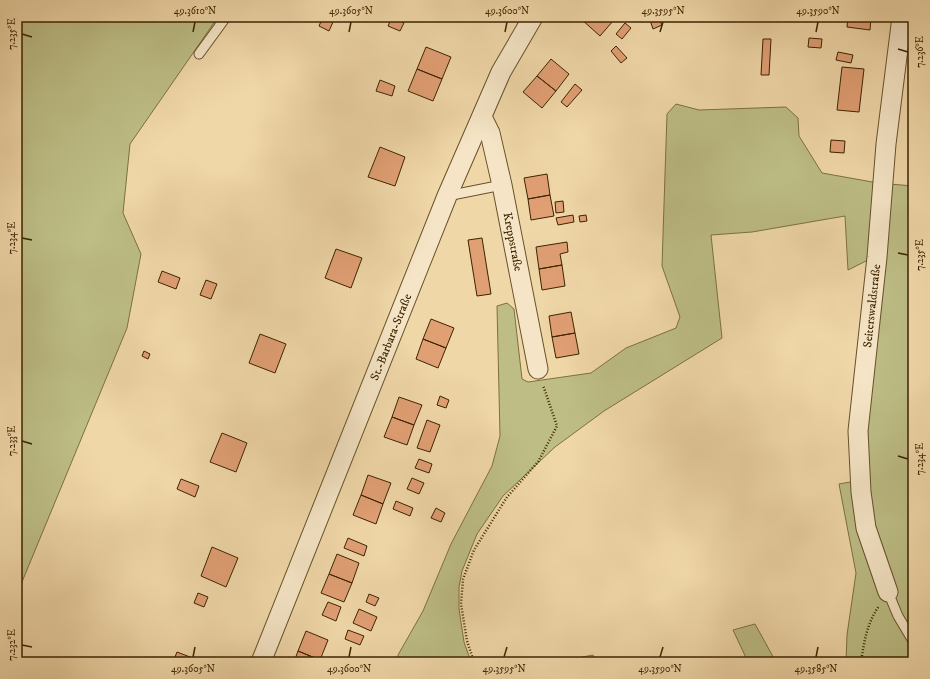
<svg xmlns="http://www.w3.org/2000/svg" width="930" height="679" font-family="'IM FELL DW Pica',serif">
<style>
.green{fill:#bdbd85;stroke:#7c7042}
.building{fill:#e19f74;stroke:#3b2400}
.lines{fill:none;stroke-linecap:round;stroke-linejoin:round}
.service-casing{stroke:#68512a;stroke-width:11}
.minor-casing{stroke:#68512a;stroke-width:21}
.path{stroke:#3b2400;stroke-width:2.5;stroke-dasharray:1 2;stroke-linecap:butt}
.service{stroke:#f5e5c6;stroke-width:9}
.minor{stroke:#f5e5c6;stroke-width:19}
.ticks{fill:none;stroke:#3b2400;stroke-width:1.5}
.labels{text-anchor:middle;stroke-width:3.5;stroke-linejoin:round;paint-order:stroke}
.street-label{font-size:12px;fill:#3b2400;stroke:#f5e5c6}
.neatline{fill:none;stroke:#3b2400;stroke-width:1.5}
.ticks-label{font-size:10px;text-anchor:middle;fill:#3b2400}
</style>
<rect width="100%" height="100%" fill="#f0d7a8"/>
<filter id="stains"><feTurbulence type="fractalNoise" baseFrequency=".005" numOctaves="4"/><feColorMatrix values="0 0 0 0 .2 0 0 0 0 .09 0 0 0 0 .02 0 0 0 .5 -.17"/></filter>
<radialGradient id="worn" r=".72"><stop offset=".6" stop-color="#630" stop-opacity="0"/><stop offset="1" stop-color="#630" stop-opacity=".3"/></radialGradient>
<path class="green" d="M17,17h201l-88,127 -7,69 18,41 -14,74 -110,266z
M676,104l23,6 87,-3 12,11 1,18 23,37 56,10 35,3v476h-67l1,-27 9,-62 -17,-89 28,-5 3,-220 -22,11 -3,-54 -93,16 -41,3 11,103 -118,73 -49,36 -52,49 -26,38 -15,37 -3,16v22l5,33 7,20h-73v-7l25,-44 28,-67 41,-78 8,-30 -3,-130 10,-3 7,6 8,70 6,3 63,-9 35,-25 50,-20 4,-11 -18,-51 5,-152z
M755,624l21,38h-28l-15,-32z
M593,655l4,7h-41z"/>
<path class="building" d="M323,17l10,5 -4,9 -10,-5z
M392,17l12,6 -4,8 -12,-5z
M583,17h26l4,4 -13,15 -19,-17z
M649,17h9l4,8 -9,4z
M848,17h23l-1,13 -23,-3z
M625,23l6,5 -9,11 -6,-5z
M809,38l13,1 -1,9 -13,-1z
M763,39h8l-2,36h-8z
M616,46l11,12 -6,5 -10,-12z
M426,47l25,10 -9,22 -25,-10z
M838,52l15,3 -2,8 -15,-3z
M551,59l18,15 -13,17 -19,-15z
M842,67l22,2 -5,43 -22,-2z
M417,69l25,10 -9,22 -25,-10z
M537,76l19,15 -14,17 -19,-16z
M380,80l15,6 -3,10 -16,-5z
M575,84l7,6 -15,17 -6,-5z
M831,140l14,1 -1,12 -14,-1z
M380,147l25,10 -10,29 -27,-9z
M547,174l3,21 -22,4 -4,-21z
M550,195l4,21 -23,4 -3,-21z
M563,201l1,11 -8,1 -1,-11z
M573,215l1,7 -16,3 -2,-7z
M586,215l1,6 -7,1 -1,-6z
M482,238l9,56 -14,2 -9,-56z
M567,242l1,10 -8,2 2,11 -23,4 -3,-22z
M336,249l26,9 -11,30 -26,-10z
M562,265l3,21 -23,4 -3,-21z
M162,271l18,7 -4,11 -18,-7z
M206,280l11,4 -6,15 -11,-4z
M571,312l4,21 -23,4 -3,-21z
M431,319l23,9 -8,20 -23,-9z
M575,333l4,21 -23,4 -4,-21z
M260,334l26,10 -11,29 -26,-10z
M423,339l23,9 -8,20 -22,-9z
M144,351l6,3 -2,5 -6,-3z
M440,396l9,4 -3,8 -9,-3z
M399,397l23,8 -8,20 -22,-8z
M392,417l22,8 -7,20 -23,-8z
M427,420l13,5 -10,27 -13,-4z
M222,433l25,10 -11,29 -26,-10z
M419,459l13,5 -3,9 -14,-5z
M368,475l23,8 -8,21 -22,-9z
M412,478l12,5 -5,11 -12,-5z
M181,479l18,7 -4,11 -18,-8z
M361,495l22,9 -7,20 -23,-9z
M396,501l17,7 -3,8 -17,-7z
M436,508l9,5 -4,9 -10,-4z
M348,538l19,8 -3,10 -20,-8z
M212,547l26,11 -12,29 -25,-11z
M337,554l22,9 -7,20 -23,-9z
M329,574l23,9 -8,19 -23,-9z
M198,593l10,4 -4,10 -10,-4z
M369,594l10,4 -4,8 -9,-4z
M328,602l13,5 -5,14 -14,-6z
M359,609l18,8 -6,14 -18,-8z
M348,630l16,6 -4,9 -15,-6z
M306,631l22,9 -8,20 -22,-9z
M298,651l22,9v2h-26z
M177,652l26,10h-30z"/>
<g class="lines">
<g class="service-casing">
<path id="service" d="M199,54l27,-37
M447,196l55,-11
M888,592l10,24 15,25"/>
</g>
<g class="minor-casing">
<g id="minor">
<path id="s1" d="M482,117l8,16 12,52 36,184"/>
<path id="s2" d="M888,592l-22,-64 -5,-36 -3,-61 19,-174 9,-113 16,-127"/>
<path id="s3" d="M261,662l186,-466 54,-124 32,-55"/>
</g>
</g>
<path class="path" d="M474,662l-7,-21 -6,-37 2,-25 11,-29 33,-53 31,-35 19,-36 -14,-41
M861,662c3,-20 6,-39 18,-56"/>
<use href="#service" class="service"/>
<use href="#minor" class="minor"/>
</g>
<path class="ticks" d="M193,32l2,-10M349,32l2,-10M505,32l2,-10M660,32l3,-10M816,32l2,-10M22,34l10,3M898,49l10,3M22,238l10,2M898,253l10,2M22,441l10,3M898,456l10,3M22,645l10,2M193,657l2,-10M349,657l2,-10M504,657l3,-10M660,657l3,-10M816,657l2,-10"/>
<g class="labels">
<g class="street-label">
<text dy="4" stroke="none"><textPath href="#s1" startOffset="129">Kreppstraße</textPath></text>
<text dy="4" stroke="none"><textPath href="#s2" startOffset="291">Seiterswaldstraße</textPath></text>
<text dy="4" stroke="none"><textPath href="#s3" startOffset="350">St.-Barbara-Straße</textPath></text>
</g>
</g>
<rect width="930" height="679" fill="none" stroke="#f0d7a8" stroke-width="44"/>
<rect x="22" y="22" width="886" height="635" class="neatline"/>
<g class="ticks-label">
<text x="195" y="14">49.3610°N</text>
<text x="351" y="14">49.3605°N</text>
<text x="507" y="14">49.3600°N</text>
<text x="663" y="14">49.3595°N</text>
<text x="818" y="14">49.3590°N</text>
<text transform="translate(11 34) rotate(-90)" y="4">7.235°E</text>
<text transform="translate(919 52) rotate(-90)" y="4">7.236°E</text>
<text transform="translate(11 238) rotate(-90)" y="4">7.234°E</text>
<text transform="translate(919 255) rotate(-90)" y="4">7.235°E</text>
<text transform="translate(11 441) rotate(-90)" y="4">7.233°E</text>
<text transform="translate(919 459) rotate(-90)" y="4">7.234°E</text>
<text transform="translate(11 645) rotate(-90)" y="4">7.232°E</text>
<text x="193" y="672">49.3605°N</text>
<text x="349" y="672">49.3600°N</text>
<text x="504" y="672">49.3595°N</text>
<text x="660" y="672">49.3590°N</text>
<text x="816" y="672">49.3585°N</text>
</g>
<rect width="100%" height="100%" filter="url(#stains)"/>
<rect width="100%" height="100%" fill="url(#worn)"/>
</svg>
